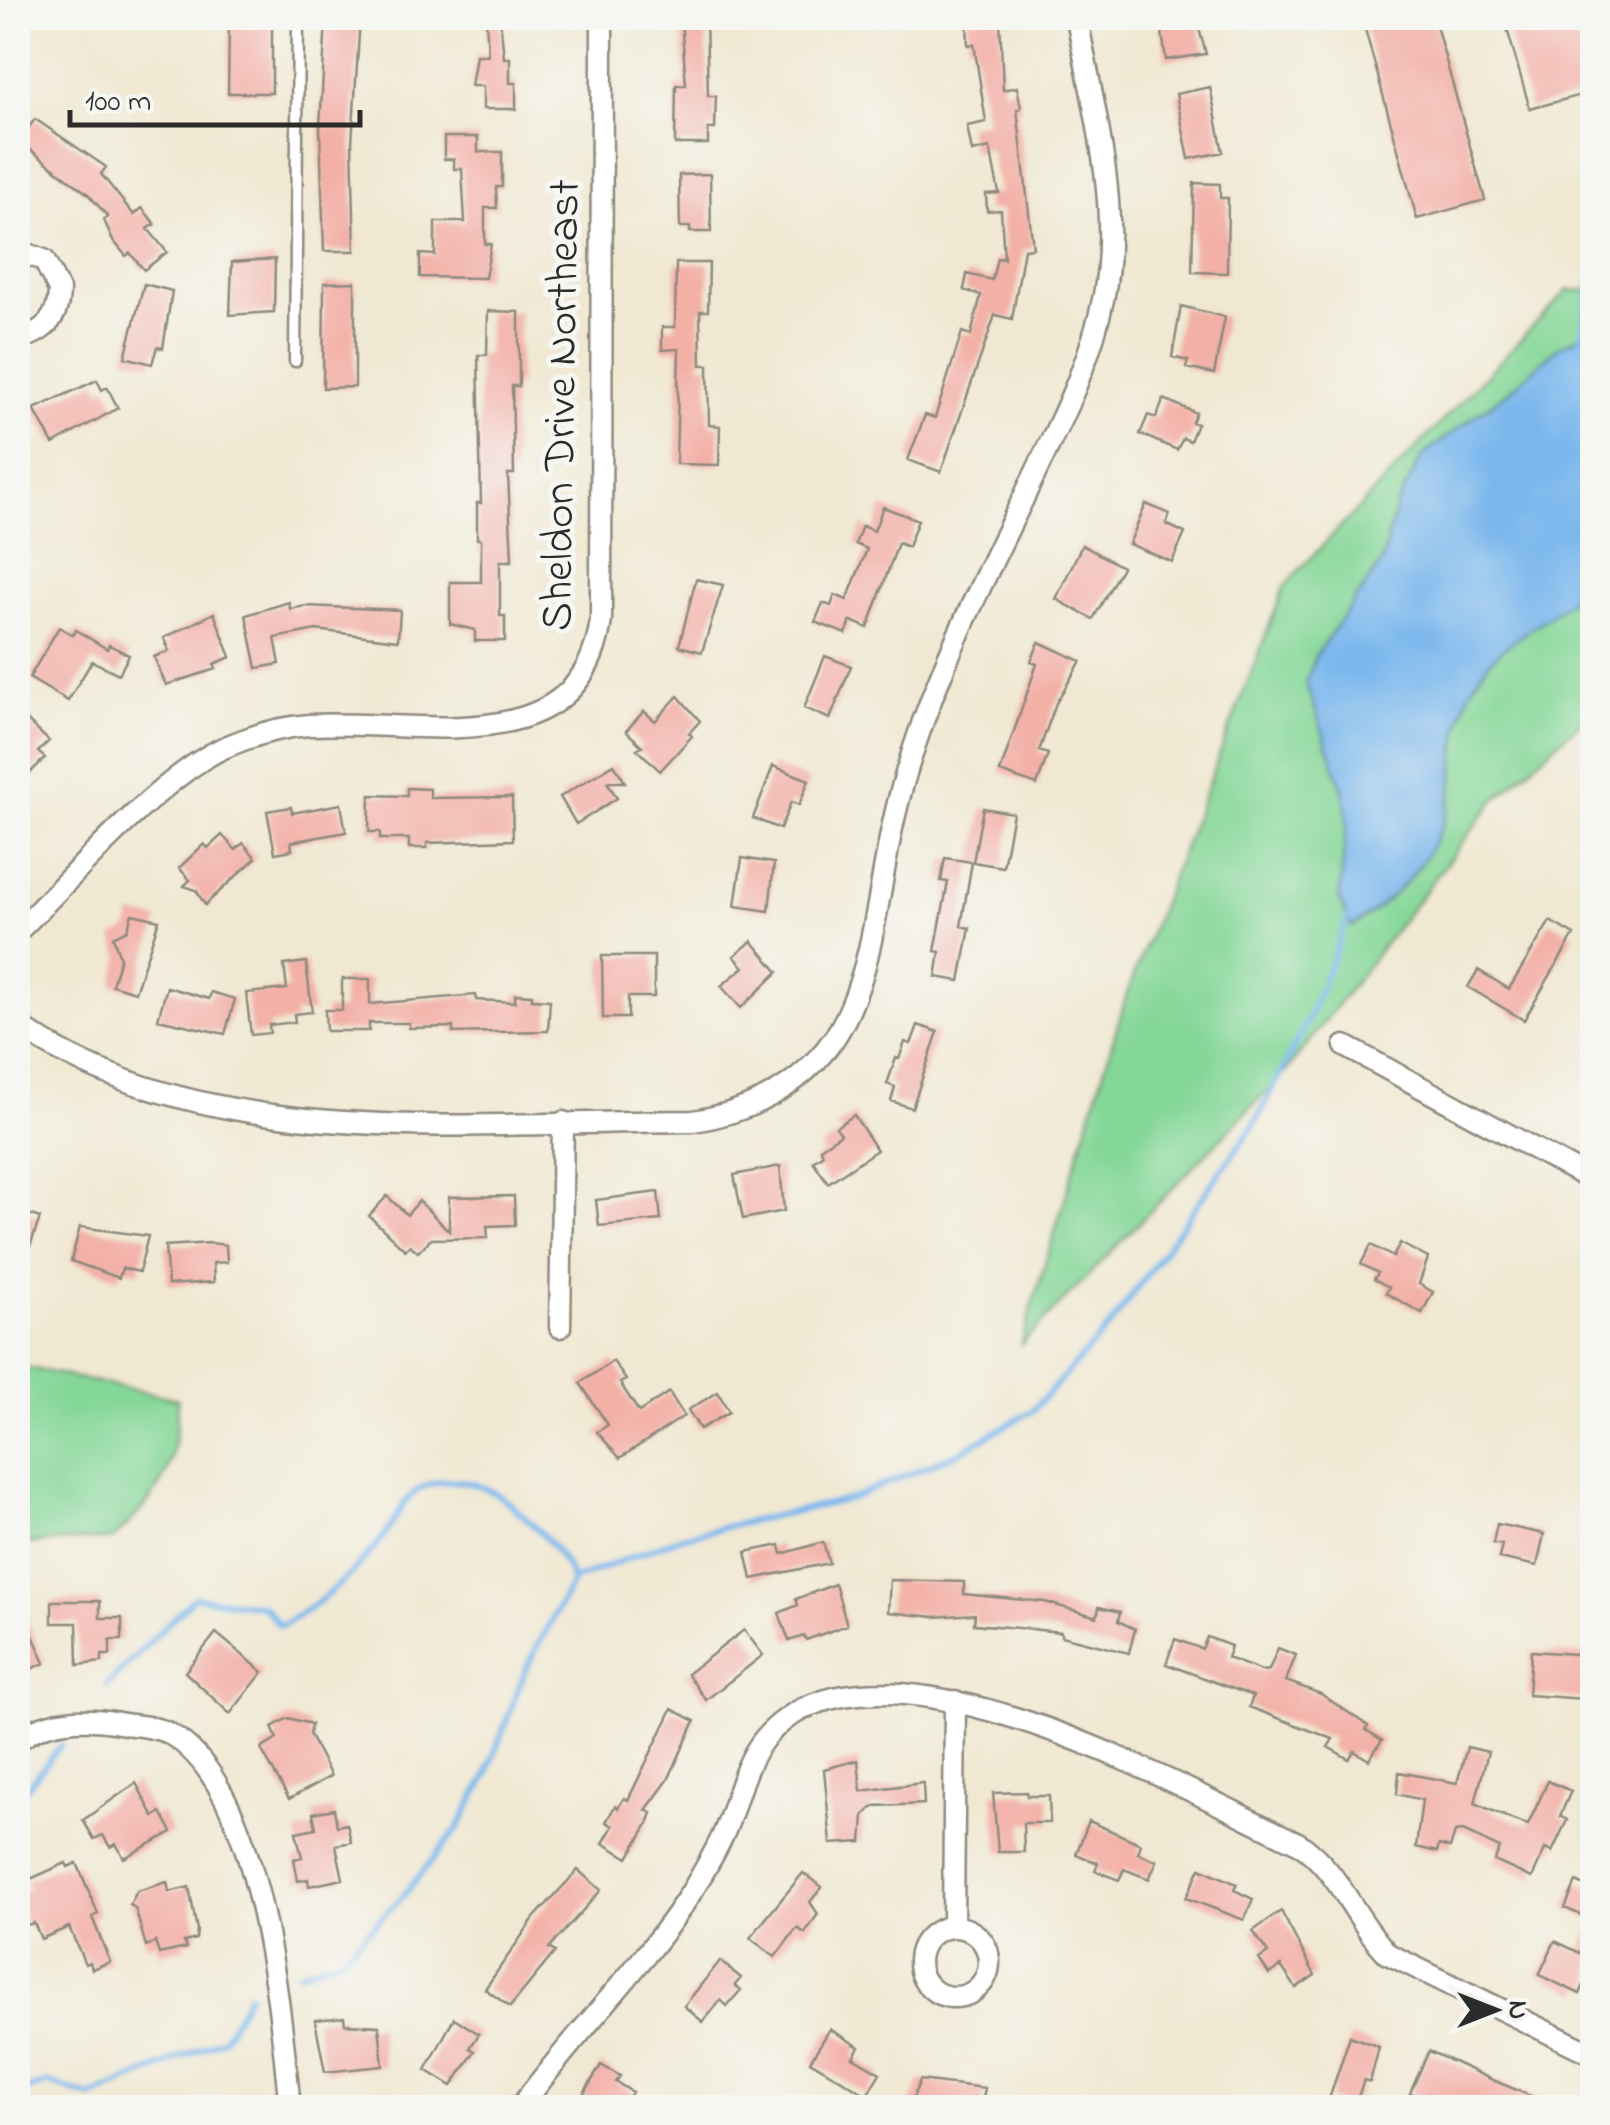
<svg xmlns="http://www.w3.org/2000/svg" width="1610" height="2125" font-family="'Indie Flower',sans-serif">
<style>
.green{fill:#85d798;stroke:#588162;stroke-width:2.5}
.water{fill:#7ab7ed;stroke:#52718c;stroke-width:2.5}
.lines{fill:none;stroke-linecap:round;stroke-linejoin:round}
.stream{stroke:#7ab7ed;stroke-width:6}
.building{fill:#f3b0a7}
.service-casing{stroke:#8e8a7e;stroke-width:15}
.minor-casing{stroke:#8e8a7e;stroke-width:25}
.service{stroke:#fff;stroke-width:10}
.minor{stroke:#fff;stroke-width:20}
.labels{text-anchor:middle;stroke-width:10;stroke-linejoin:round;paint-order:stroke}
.street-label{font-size:45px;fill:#2b2b2b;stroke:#f6f6f2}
</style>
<rect width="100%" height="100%" fill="#f6f6f2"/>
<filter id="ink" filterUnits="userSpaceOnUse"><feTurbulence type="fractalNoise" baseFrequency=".01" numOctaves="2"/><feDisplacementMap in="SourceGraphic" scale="20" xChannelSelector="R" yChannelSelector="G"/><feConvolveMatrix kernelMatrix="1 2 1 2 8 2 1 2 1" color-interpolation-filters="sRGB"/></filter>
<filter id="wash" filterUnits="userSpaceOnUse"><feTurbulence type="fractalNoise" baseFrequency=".0048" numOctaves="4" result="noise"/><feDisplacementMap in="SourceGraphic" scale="40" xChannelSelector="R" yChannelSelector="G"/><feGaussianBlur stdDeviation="2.25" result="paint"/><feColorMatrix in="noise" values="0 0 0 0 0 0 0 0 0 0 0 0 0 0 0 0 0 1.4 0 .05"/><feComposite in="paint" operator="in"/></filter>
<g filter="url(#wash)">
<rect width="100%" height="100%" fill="#f0e8d2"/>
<path class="green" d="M1568,290l24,1v355l-4,69 -94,86 -205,267 -269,278 108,-355 157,-406z
M25,1367l153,32c-3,72 -14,91 -65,140l-95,5v-172z"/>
<path class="water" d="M1592,331v243c-28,46 -84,57 -113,102 -25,37 -21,78 -28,119 -11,58 -51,100 -99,132l-13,-28 8,-78 -3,-28 -38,-110 9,-27 67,-94 14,-56 27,-51 92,-69 43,-39z"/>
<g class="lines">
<path class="stream" d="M1581,337l11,-58
M106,1686l88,-89 69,9 17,20c43,-22 75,-54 105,-91 13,-17 17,-37 38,-48 31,-15 69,-1 92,21 24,23 45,41 58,72
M18,1799l43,-54
M298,1973l44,-16 62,-62 54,-67 28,-51 40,-109 47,-88 108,-43 169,-38 106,-45 76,-43 78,-85 144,-201 53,-103 41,-104
M18,2092l31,-9 42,14 132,-58 26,-45"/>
</g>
<g id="blocks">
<path class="building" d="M229,18h43v75h-44z
M326,18h34l-8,125 3,108h-31l-4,-123z
M486,18h14l4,40h6v25h6v26h-33v-23h-12l5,-31h12z
M681,18h25l2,78h8l-1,33h-7v15h-33l1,-59h10z
M967,18h33l3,72 14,-3 4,21 -4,1 16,139 -9,1 -12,70 -17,-4 -54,157 -33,-12 17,-45 10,3 27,-86 9,3 10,-40 -17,-5 3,-16 25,6 5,-22 7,1 -3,-49 -14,1 -1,-17 13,-1 -9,-45 -18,4 -5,-26 19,-4 -12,-78 -6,1z
M1160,18h36l10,36 -40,6z
M1362,18h72l51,182 -68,19z
M1504,18h74l14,50v24l-62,17z
M1210,87l13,65 -34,7 -13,-65z
M35,119l71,48 -5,7 33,41 8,-7 13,16 -7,5 19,23 -23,18 -14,-17 -4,3 -14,-17 -8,-19 4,-3 -20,-23 -69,-53z
M444,137h34v15h24v35h-6l1,21h-12v36h6l-6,34 -65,-1v-23l15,1v-33h30l-3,-53h-8v-10h-10z
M710,174l1,58h-21v-5h-10l-1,-52z
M1194,183l26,1v14h8l-1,75 -35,-1z
M275,259l-1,53 -44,3 2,-53z
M676,263h33l-1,48h-8l1,54h7l1,60 11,1 -1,39 -43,-1 3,-115 -17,1v-23h13z
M355,282v105l-32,1 1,-105z
M144,284l28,7 -9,57 -6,-1 -5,17 -27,-7z
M1181,306l44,11 -11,57 -28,-6 2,-7 -16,-4z
M488,311l31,1v74h-7l2,88h-6l4,87h-12v55h5v25h-30v-11l-25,-6v-42h31v-43h-4v-36h4l-3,-148h9z
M97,380l5,10 5,-3 11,21 -65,36 -19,-35z
M1164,399l32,14 -4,9 5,2 -7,17 -7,-3 -6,12 -37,-16 8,-19 8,3z
M1146,504l24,10 -4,10 19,9 -13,29 -43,-18z
M883,507l35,13 -10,27 -10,-4 -30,85 -17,-7 -5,13 -31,-12 8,-19 8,3 4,-11 12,5 20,-51 -12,-5 7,-18 12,5z
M1082,545l40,22 -29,52 -37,-20z
M696,579l27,6 -21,67 -23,-6z
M289,602l1,7 16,-3 94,4 -2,30 -82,-10 -41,8 5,26 -23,4 -11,-53z
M214,613l17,44 -17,7 2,5 -50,16 -12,-28 15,-6 -5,-13z
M59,627l14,8 3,-5 31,19 2,-4 20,10 -10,19 -27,-13 -24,40 -39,-23z
M1039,642l42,19 -25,42 -17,48 9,3 -11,31 -37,-13 37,-108 -6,-2z
M825,656l26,10 -21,53 -26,-11z
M678,696l22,25 -11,12 3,3 -32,35 -23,-22 5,-3 -16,-15 18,-20 11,10z
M18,712l31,29 -11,11 7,6 -27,27z
M614,764l11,18h-18l10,16 -41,26 -16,-27z
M773,766l36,14 -10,25 -8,-3 -11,27 -27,-11z
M407,788l23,1v9l82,-1 1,43 -86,3v5h-18v-9h-29v-7h-11l1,-37 37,1z
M341,804l5,28 -55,10 1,8 -17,3 -8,-42 24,-4 1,6z
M983,808l30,5 -10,54 -30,-5z
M222,835l14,15 7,-7 13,15 -51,47 -9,-15 -12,-4 6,-6 -11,-12 25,-24 4,4z
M742,858l32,5 -5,48 -34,-5z
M945,858l27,4 -11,64 9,2 -10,53 -24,-4 4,-25 -5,-1 13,-69 -7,-1z
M132,914l27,6 -24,72 -23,-7 8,-27 -7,-21 14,-7z
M1550,921l24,14 -50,85 -56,-33 10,-17 31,19z
M752,941l26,31 -37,36 -20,-22 23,-19 -10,-11z
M602,956h52v41h-26v21h-25z
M306,962l6,50 -18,2 1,8 -26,3 1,8 -19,2 -5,-42 41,-4 -3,-24z
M342,979h28v25l106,-9v5l39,2v-8l17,1v4l18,1 -2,31 -95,2v-6l-44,1v-5h-40v8h-43l-1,-21h17z
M167,987l42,12 2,-7 24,7 -10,35 -67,-15z
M918,1025l20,7 -26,76 -21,-7 4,-14 -8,-3 9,-26 3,1 6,-17 6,2z
M854,1115l23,35 -49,33 -15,-22 10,-7 -3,-6 21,-14 -5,-7z
M780,1166l4,45 -41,8 -9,-44z
M658,1192l3,28 -62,6 -3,-26z
M387,1196l20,19 12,-14 30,30v-34l65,-1 1,29 -28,1 1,12 -57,1 -13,13 -8,-7 -5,5 -36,-34z
M18,1210l22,8 -11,31 -11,-4z
M80,1227l68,9 -9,36 -17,-4 -3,10 -48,-17z
M211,1243l15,2 1,17 -14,1 1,19 -46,3 -3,-39z
M1400,1243l28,15 -9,26 14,8 -11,21 -36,-20 3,-6 -15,-8 4,-6 -17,-9 10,-19 22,12z
M613,1361l13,19 -6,3 19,29 30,-20 15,24 -64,42 -23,-26 11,-7 -28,-42z
M718,1392l11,20 -29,17 -12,-19z
M1497,1524l47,10 -7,32 -38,-8 3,-13 -9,-2z
M823,1542l6,21 -77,16 -6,-27 34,-7 2,9z
M890,1580l74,2v12l81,8 52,15 2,-10 21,5 -2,9 17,8 -6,24 -68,-17v-4l-87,-8 1,-10 -41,3 -46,-5z
M835,1584l12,41 -41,15 -2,-4 -15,5 -10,-28 19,-8 -2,-6z
M18,1601l27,62 -16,7 -2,-4 -9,4z
M52,1601h48v17h22v22h-12v15h-8v7l-24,3 -1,-42h-25z
M744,1630l19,25 -57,45 -19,-26z
M216,1633l47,39 -33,42 -45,-42z
M1207,1637l24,9 -4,12 35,13 7,-1 9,-22 18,7 -10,26 35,13 47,32 -2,4 16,10 -13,20 -15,-9 -5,8 -21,-12 5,-8 -84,-32 4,-11 -87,-32 9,-25 27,10z
M1531,1651l58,4 -4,44 -57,-4z
M672,1709l23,12 -27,59 -22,30 6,3 -4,11 -20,34 -25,-15 10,-17 -7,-4 9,-16 3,2 6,-10 4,2z
M288,1718l23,6 -2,10 22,42 -42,23 -28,-50 16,-10 -5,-12z
M1467,1747l21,5 -13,51 38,17 15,5 20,-44 23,10 -11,25 7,4 -15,32 -7,-3 -13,29 -38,-17 6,-13 -37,-17 -8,1 -5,16 -11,-3 -2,7 -21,-5 6,-47 -25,-6 2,-22 58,11z
M858,1760l3,31 62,-8 1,21 -50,2 -10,9 -2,27 -31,2 -7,-75z
M136,1783l18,34 7,-5 11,20 -48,26 -8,-14 -6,3 -7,-12 -9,4 -11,-19z
M1027,1792v4h22l1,27h-27l1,29h-26l-5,-59z
M334,1809l3,17 10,-2 4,18 -15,3 7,34 -34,7 -1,-7 -10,2 -4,-22 8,-2 -6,-25 20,-4 -3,-15z
M1089,1821l52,23 -3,9 19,8 -8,18 -25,-10 -5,11 -24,-9 3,-8 -22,-9z
M66,1863l2,4 9,-4 21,51 -6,3 18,45 -18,7 -2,-7 -5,2 -16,-37 -28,12 -7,-16 -7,2 -9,-23v-8l11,-5 -3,-8z
M1200,1868l37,16 -3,6 19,9 -9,21 -58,-22z
M578,1870l23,20 -52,58 6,4 -45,55 -25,-18 49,-71z
M803,1873l19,14 -12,15 8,12 -13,19 -8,-5 -22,29 -25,-19z
M167,1882l2,10 20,-5 8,43 -1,9 -12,3 2,6 -27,6 -4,-12 -9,4 -11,-38 -5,-3 7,-14z
M1576,1882l16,7v31l-27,-12z
M1281,1911l34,64 -19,13 -15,-22 -12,8 -10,-15 9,-6 -15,-22z
M1592,1924v66l-8,-5 -4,9 -41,-19 16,-34 25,12z
M720,1961l21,17 -6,7 6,5 -14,16 -6,-6 -18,22 -19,-16z
M344,2017l1,7 34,2 4,40 -58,6 -10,-52z
M454,2018l25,16 -9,14 5,3 -23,35 -26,-16z
M830,2029l29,18 -6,10 27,16 -13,22 -57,-34z
M1350,2036l29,11 -9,35 -6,-2 -10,28 -25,-9z
M1429,2051l64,29 66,28h-116l-33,-15z
M601,2065l19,11 -4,6 16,10 -9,16h-48z
M920,2080l65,8 -4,20h-72z"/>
</g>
</g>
<g filter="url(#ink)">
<use href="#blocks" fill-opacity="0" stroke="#8e8a7e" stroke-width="2.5"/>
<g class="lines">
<g class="service-casing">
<path id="service" d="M295,361l3,-343"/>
</g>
<g class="minor-casing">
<path id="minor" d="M18,251l26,9 15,30c0,27 -15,44 -41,48
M18,931c53,-52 139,-151 203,-182 27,-12 58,-22 88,-24 105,-7 272,42 292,-105l1,-602
M18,1025c184,130 460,97 675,96 57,-9 106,-33 140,-81 41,-60 45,-155 62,-225 26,-112 78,-214 128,-316 31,-66 67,-131 81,-204 17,-92 -11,-187 -27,-277
M1345,1046l247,134
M560,1327l3,-205
M18,1741c26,-23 67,-24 101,-18 15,3 37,3 51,11 92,53 110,276 120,374
M919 1962a35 35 0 1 1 70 0a35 35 0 1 1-70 0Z
M953,1927l2,-226
M520,2108c54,-75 125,-142 174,-220 11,-19 24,-40 32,-60 12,-30 18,-65 39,-90 109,-127 415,50 533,105 43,29 55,75 90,111l204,100"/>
</g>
<use href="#service" class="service"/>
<use href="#minor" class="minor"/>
</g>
</g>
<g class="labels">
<g class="street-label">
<text transform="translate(558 405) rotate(-89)" y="16">Sheldon Drive Northeast</text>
</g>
</g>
<rect width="1610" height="2125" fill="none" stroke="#f6f6f2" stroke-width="60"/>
<g transform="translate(1495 2010) rotate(90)" stroke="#f6f6f2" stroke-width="8" paint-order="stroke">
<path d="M0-8L18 38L0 25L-18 38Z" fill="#2b2b2b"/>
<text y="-15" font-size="28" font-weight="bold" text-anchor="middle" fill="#2b2b2b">N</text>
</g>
<path d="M70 110v15h290v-15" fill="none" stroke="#2b2b2b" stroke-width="5"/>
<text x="85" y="110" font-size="30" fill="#2b2b2b" stroke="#f6f6f2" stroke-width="8" paint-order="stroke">100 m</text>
</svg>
